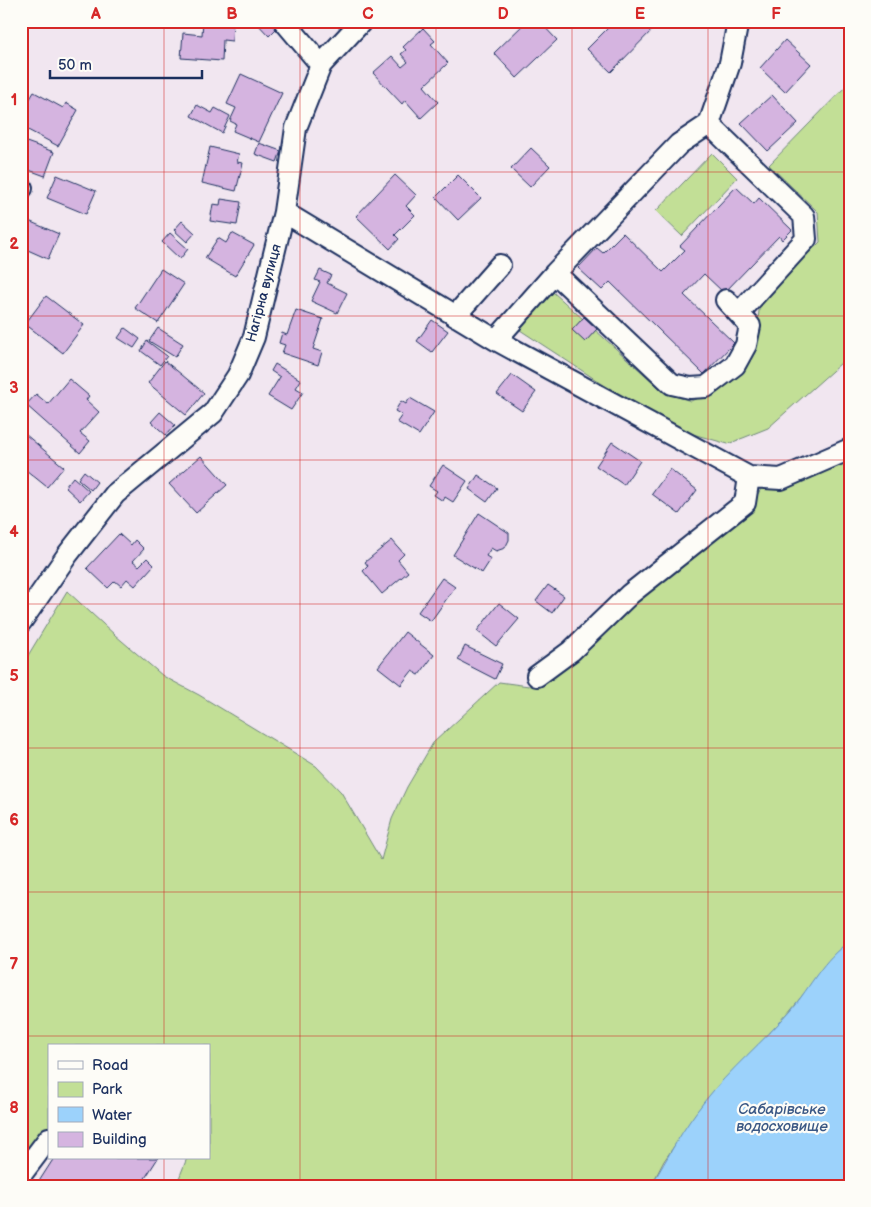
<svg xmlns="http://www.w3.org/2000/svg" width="871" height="1207" font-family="'Balsamiq Sans',sans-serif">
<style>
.green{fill:#c2df96;stroke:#6e877a}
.water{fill:#9cd2fb;stroke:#6891bc}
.building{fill:#d5b4e0;stroke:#1b2f5e}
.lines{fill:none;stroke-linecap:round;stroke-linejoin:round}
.minor-casing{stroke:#1b2f5e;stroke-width:24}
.minor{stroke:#fdfcf7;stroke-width:20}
.grid{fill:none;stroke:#d62828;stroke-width:1;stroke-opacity:0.55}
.labels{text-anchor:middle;stroke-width:4.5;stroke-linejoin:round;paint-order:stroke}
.street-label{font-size:14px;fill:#1b2f5e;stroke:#fdfcf7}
.water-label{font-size:15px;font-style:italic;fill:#3b5885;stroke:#fdfcf7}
.neatline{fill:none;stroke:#d62828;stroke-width:2}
.grid-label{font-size:16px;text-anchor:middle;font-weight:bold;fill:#d62828}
</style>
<rect width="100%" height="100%" fill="#f1e6f0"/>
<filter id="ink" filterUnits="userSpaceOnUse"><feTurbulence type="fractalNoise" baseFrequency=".02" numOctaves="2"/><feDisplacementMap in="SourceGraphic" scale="10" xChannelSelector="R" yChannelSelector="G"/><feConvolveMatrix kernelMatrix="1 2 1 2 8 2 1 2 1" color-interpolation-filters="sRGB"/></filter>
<g filter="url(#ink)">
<path class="green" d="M849,83l1,272 -82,73 -40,16 -60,-17 -148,-97 33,-38 112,101 26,8 36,-17 28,-35 5,-48 60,-59 -2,-30 -49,-47z
M712,153l25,25 -55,58 -26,-25z
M850,441v500l-7,5 -60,73 -78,82 -41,60 -13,25h-475l11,-28h22v-112h-160v92l-28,37v-508l46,-76 48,44 48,41 36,19 117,71 25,26 40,68 11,-41 15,-32 26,-44 66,-61 30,4 42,-24 62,-60 109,-83 26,-41z"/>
<path class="water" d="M850,941v245h-199c17,-29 32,-58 53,-84 26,-33 59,-60 87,-92 21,-25 31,-50 59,-69z"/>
<path class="building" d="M203,21h30l-1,20 -9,-1 -1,21 -41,-3 2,-25 19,2z
M255,21h18l5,6 -9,9z
M527,21h12l18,19 -40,38 -23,-25z
M615,21h40l3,3 -47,48 -24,-23z
M423,28l12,13 -4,3 17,19 -24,23 14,16 -17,16 -16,-18 -3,4 -29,-31 19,-17 10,11 6,-5 -7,-8 5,-4 -3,-3z
M785,40l26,24 -26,28 -25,-24z
M241,74l41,19 -23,49 -26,-11 3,-7 -6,-3 6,-13 -9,-4z
M34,92l29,16 3,-5 12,7 -20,36 -32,-17 2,-4 -3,-3 3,-6 -6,-4z
M772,95l26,28 -30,28 -27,-28z
M197,105l15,8 3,-5 15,8 -8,17 -31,-17z
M21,140l33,12 -9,24 -24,-9z
M259,143l22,8 -4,11 -22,-8z
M210,147l29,7 -2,8 6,1 -7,28 -34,-8z
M531,148l19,18 -20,21 -19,-18z
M57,175l39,16 -10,23 -39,-16z
M395,175l21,20 -10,11 9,9 -20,20 4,4 -9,10 -34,-33z
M458,175l23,23 -23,22 -22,-23z
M736,187l18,17 5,-6 33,32 -10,10 -3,-4 -55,57 -20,-19 -20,21 50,48 -30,31 -94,-92 -8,8 -24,-22 19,-20 6,5 20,-20 40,39 22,-22 -5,-4z
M221,199l20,3 -4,23 -27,-4 3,-17 7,1z
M24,219l35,15 -11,25 -27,-12v-21z
M182,221l13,12 -8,9 -13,-12z
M170,233l18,16 -8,10 -18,-17z
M232,233l22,12 -19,31 -30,-18 13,-20 8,5z
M161,269l23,15 -26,39 -23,-15z
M320,270l11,5 -4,8 20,10 -10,20 -26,-12 9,-19 -5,-2z
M46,296l38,29 -21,28 -38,-29z
M296,310l27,9 -10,30 9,3 -4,13 -36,-12 3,-8 -6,-2 3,-10 5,2z
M584,317l13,12 -12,13 -13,-12z
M432,320l16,11 -16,21 -15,-11z
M125,328l15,11 -6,9 -16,-10z
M158,328l25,16 -8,13 -26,-16z
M147,341l20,15 -7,9 -19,-14z
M165,361l39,32 -18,22 -38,-32z
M275,364l26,16 -5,8 7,4 -12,18 -23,-14 12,-19 -9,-6z
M512,375l24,17 -14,19 -25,-17z
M69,379l20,17 -3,4 13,12 -19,21 10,8 -10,12 -54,-48 10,-11 12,10z
M410,398l24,14 -15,23 -22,-13 5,-7 -7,-4 6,-10 5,3z
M160,412l15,13 -9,10 -15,-13z
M25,434l39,33 -17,20 -26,-21v-28z
M612,442l28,19 -16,24 -28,-19z
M201,456l26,29 -31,28 -27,-29z
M443,465l24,16 -14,21 -8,-5 -2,4 -9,-6 3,-4 -8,-5z
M670,469l27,21 -18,24 -27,-20z
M84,471l13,11 -6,8 -13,-11z
M478,475l19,13 -10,14 -18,-13z
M73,477l16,14 -9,10 -15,-14z
M479,513l30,20v7l-4,8 -9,3 -5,-3 -5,8 5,3 -9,14 -29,-18z
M119,534l12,11 4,-5 9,9 -11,12 6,5 8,-8 7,7 -19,21 -8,-7 -6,7 -6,-5 -7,7 -21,-20z
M392,540l12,14 -6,6 10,12 -26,22 -19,-23 5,-5 -3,-4z
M442,578l13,9 -24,34 -13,-9z
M548,585l16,11 -12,17 -16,-12z
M499,603l20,16 -23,27 -19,-15z
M405,632l29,23 -15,20 -7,-4 -11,14 -23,-18z
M465,646l37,18 -7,15 -37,-19z
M54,1158h104l-18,28h-104z"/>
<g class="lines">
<g class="minor-casing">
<path id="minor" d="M284,21l37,44
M709,124l95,92 2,23 -67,74
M21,187l1,1
M284,212l212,128 253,137 32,2 69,-30
M555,273l117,111 18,4 16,-1 29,-22 11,-20 4,-19 -24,-26
M455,316l45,-51
M496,340l59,-67 124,-129 30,-20 21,-61 8,-42
M21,622l47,-68 47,-60 98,-81 25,-38 16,-38 30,-125 12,-84 25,-63 41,-44
M537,676l34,-25 59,-57 115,-91 4,-26
M21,1175l28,-37"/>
</g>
<use href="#minor" class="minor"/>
</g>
</g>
<path class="grid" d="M164,21v1025M300,21v1165M436,21v1165M572,21v1165M708,21v1165M21,172h829M21,316h829M21,460h829M21,604h829M21,748h829M21,892h829M21,1036h829M164,1158v28"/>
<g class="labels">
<g class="street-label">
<text transform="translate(263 293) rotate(-75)" y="5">Нагірна вулиця</text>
</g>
<g class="water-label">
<text x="782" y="1114">Сабарівське<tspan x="782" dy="17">водосховище</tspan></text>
</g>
</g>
<rect width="871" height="1207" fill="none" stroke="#fdfcf7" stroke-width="55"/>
<rect x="48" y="1044" width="162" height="115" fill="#fdfcf7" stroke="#a3aaba"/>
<rect x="58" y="1061" width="25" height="8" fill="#fdfcf7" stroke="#a3aaba"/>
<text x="92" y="1070" font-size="15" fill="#1b2f5e">Road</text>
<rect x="58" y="1082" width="25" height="15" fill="#c2df96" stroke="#a3aaba"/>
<text x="92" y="1094" font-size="15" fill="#1b2f5e">Park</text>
<rect x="58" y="1107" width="25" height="15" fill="#9cd2fb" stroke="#a3aaba"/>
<text x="92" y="1120" font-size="15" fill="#1b2f5e">Water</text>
<rect x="58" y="1132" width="25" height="15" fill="#d5b4e0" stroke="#a3aaba"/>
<text x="92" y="1144" font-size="15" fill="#1b2f5e">Building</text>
<path d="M50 70v8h152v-8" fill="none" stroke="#1b2f5e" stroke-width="2.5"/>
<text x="58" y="70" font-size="15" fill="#1b2f5e" stroke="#fdfcf7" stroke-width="4" paint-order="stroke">50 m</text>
<rect x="28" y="28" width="816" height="1152" class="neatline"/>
<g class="grid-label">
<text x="96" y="19">A</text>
<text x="232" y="19">B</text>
<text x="368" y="19">C</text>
<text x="503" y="19">D</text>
<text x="640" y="19">E</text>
<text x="776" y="19">F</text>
<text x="14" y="105">1</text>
<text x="14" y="249">2</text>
<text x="14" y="393">3</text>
<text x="14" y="537">4</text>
<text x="14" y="681">5</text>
<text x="14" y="825">6</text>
<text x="14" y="969">7</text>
<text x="14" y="1113">8</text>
</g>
</svg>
